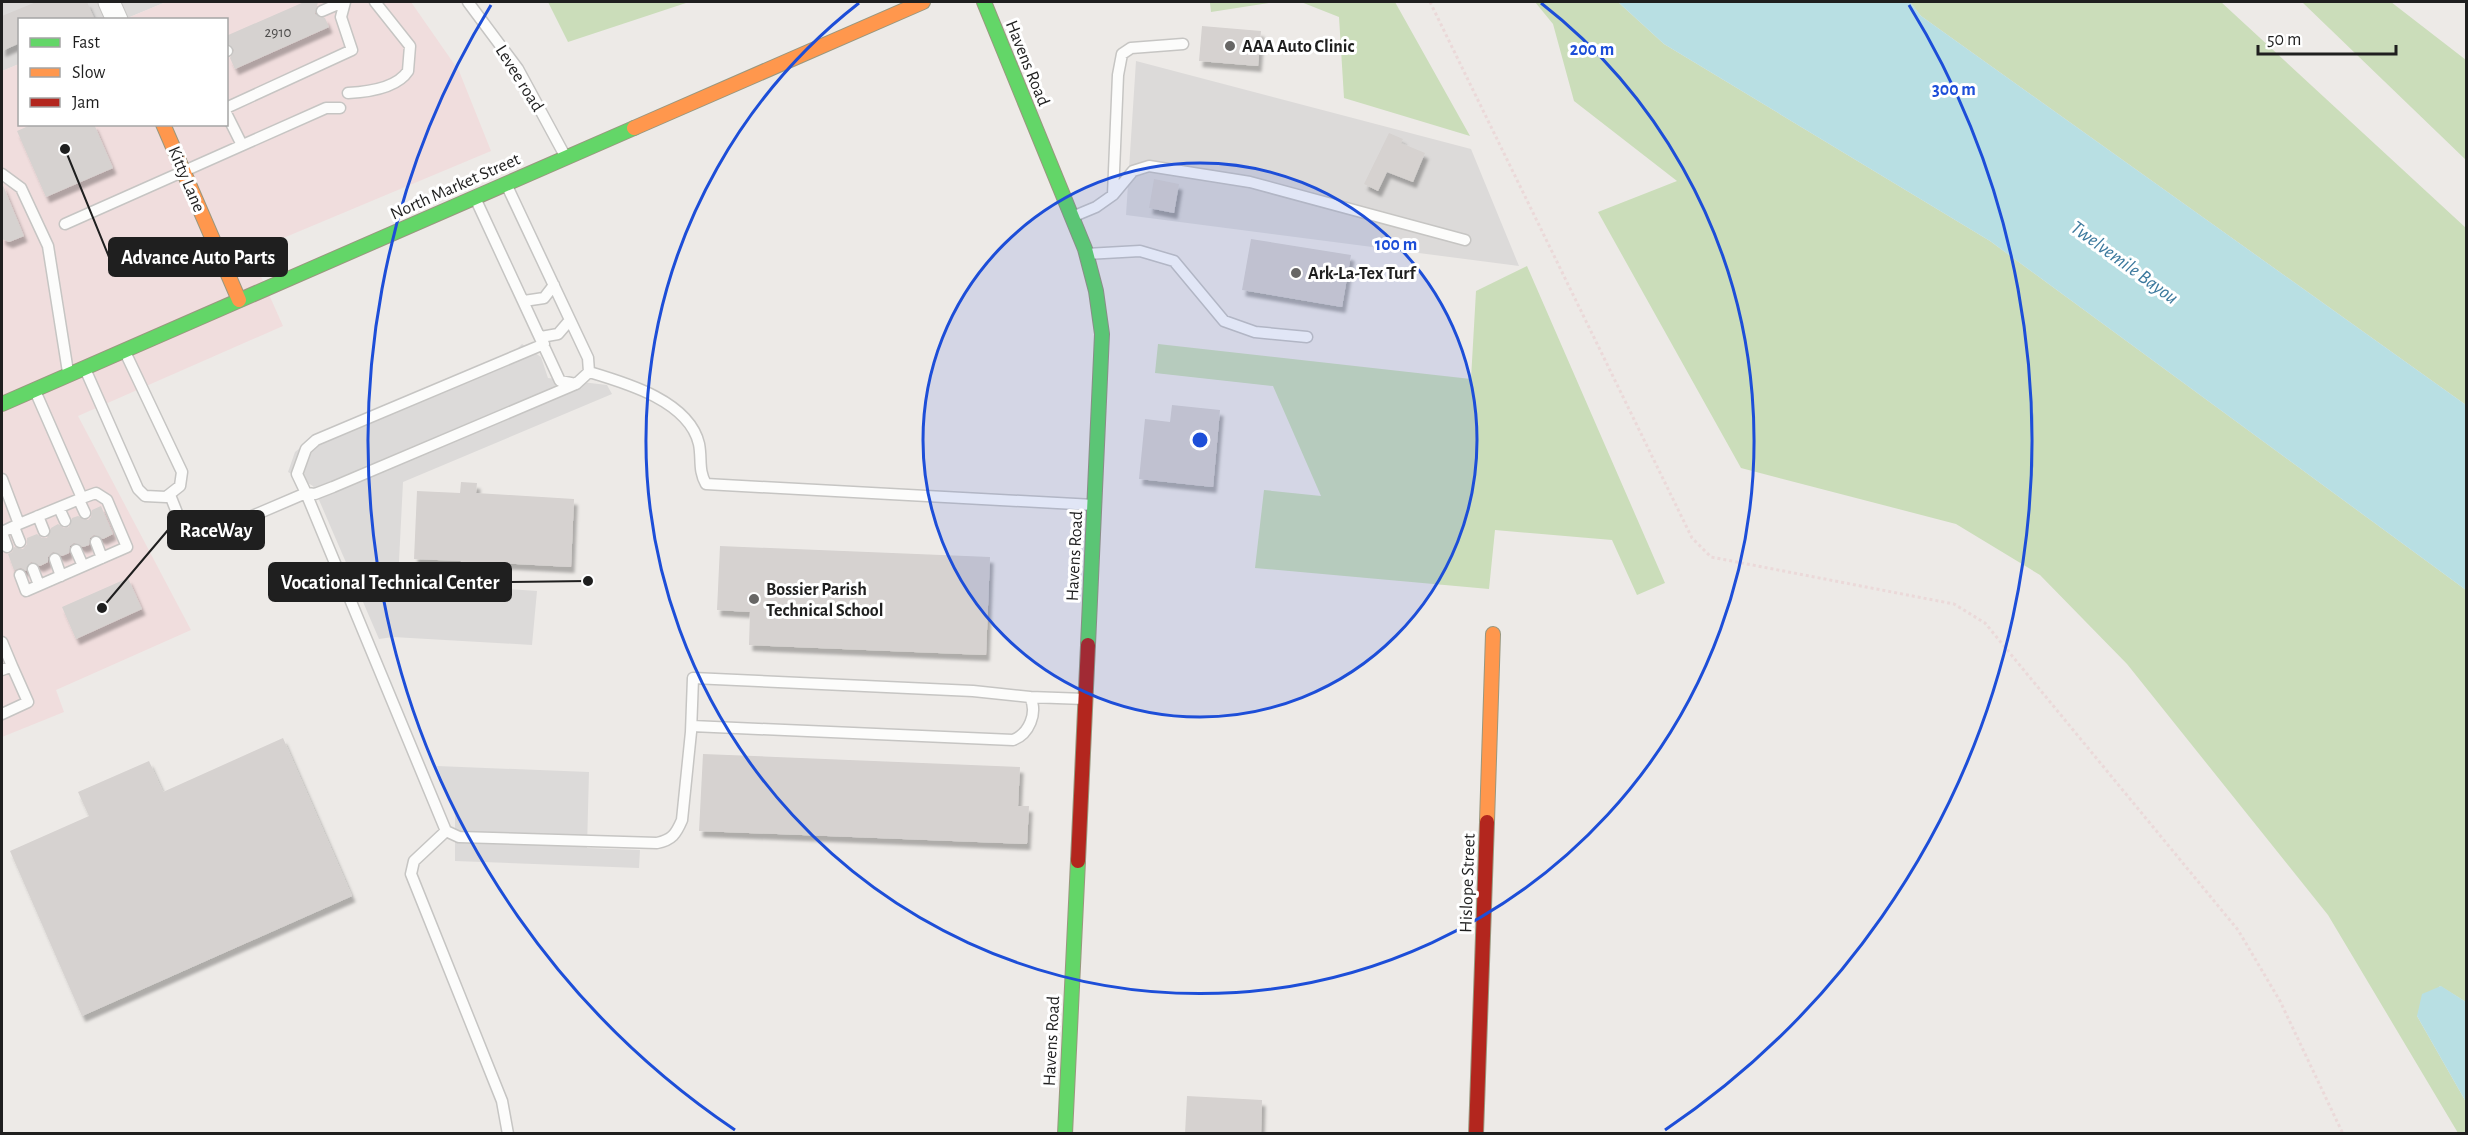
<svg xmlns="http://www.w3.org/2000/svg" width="2468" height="1135" font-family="'Alegreya Sans',sans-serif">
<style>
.residential{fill:#dcdad9}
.commercial{fill:#f0dddd}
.forest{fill:#cbddba}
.water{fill:#b8dfe3}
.building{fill:#d6d2d0;filter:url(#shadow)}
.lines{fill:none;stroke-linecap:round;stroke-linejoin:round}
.lane-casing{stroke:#c6c5c3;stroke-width:13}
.street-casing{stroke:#c6c5c3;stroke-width:23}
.fast-casing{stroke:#99977e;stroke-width:16}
.slow-casing{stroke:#99977e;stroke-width:16}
.jam-casing{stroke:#99977e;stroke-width:16}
.path{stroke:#ebd9d9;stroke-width:3;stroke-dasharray:3 3;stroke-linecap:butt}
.lane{stroke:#fcfcfb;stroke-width:10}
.street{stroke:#fcfcfb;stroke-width:21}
.fast{stroke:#63d668;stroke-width:14}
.slow{stroke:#ff974d;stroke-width:14}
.jam{stroke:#b3261e;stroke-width:14}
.ring{fill:none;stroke:#1d4ed8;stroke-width:3}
.poi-dot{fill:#676665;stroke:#fff;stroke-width:2}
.labels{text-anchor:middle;stroke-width:6;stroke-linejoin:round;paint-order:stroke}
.number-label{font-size:15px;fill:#4d4c4b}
.poi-label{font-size:18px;font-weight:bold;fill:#1f1f1f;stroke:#fff;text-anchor:start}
.street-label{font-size:18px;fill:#1f1f1f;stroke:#fff}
.water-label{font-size:20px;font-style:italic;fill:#3c799d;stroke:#fff}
.centre{fill:#1d4ed8;stroke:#fff;stroke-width:3}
.ring-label{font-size:18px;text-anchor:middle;font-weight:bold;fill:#1d4ed8;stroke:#fff;stroke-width:6;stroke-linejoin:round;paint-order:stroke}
.leader{fill:none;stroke:#1f1f1f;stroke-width:2}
.callout-dot{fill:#1f1f1f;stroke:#fff;stroke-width:2}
.callout{fill:#1f1f1f;stroke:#1f1f1f;stroke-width:2}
.callout-label{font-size:20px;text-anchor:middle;font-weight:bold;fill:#fff}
</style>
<defs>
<filter id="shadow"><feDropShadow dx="3.5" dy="6" stdDeviation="1.5" flood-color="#0004"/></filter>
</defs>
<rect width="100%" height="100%" fill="#edeae7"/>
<path class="residential" d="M2,2h164l-41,17 -105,1 -1,44 -17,7z
M1136,61l335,88 48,117 -393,-51z
M522,344l19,13 7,21 59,7 5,9 -209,88 -5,99 139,10 -5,54 -139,-8 -14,2 -66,-153 -25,-14 7,-20 20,-16 197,-82z
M437,766l152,6 -2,76 53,2 -1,18 -184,-7v-46z"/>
<path class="commercial" d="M166,2h245l48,69 32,80 -241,101 33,74 -205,90 113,214 -135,60 8,22 -62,25v-666l17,-7 1,60h206v-104l-101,-1z"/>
<path class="forest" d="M548,2h141l-121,40z
M1213,2h62l-64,10 -1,-9z
M1301,2h94l75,134 -126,-38 -5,-81z
M1535,2h83l46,42 326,197 476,349v412l-26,-16 -23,30 49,86v31h-8l-130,-218 -201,-251 -87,-89 -84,-51 -215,-56 -143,-256 79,-31 -103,-80 -21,-77z
M1910,2h311l245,226v177l-545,-389z
M2302,2h89l75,58v100z
M1527,266l138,317 -28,12 -25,-55 -117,-10 -6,59 -234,-21 9,-78 57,6 -48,-110 -118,-13 3,-29 313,35 5,-88z"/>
<path class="water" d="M1618,2h292l11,14 545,389v185l-476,-349 -326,-197z
M2441,986l25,16v100l-49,-86 5,-22z"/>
<path class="building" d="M36,2h51l8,18h-75v23l-18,8v-35z
M304,2h14l-3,12 10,4 4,9 -94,42 -5,-11 4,-8 -8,-6v-8z
M1202,26l59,5 -3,35 -59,-5z
M33,124h61l19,44 -67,29 -29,-66z
M1389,133l14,6 -2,4 24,10 -12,29 -26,-10 -9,19 -14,-7z
M1154,179l25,5 -5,29 -25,-5z
M2,183l22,53 -15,6 -7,-3z
M1251,239l100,16 -9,52 -100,-17z
M1172,405l48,5 -7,77 -74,-8 6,-60 25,3z
M461,482l16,1 -1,10 98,6 -3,68 -89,-5 -1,15 -21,-1 1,-15 -47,-2 3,-68 43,2z
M101,506l12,28 -10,5 -9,-4 -4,3 -1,7 -6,2 -9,-4 -4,3 -1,7 -7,3 -9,-4 -5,5v5l-8,4 -9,-4 -5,9 -5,-3 -7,2 -6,-16 4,-2 2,-5 9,2 4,-5v-6l10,-4 5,4h5l4,-10 7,-4 6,4 5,-1 3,-9 6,-2 10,4 3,-3 1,-7z
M720,546l270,11 -4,98 -237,-10 1,-33 -33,-2z
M128,578l14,31 -66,30 -14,-32z
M283,738l69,158 -270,120 -72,-165 79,-35 -11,-24 71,-31 14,31z
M703,754l317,13 -2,39h11l-2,38 -328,-13z
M1187,1096l75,4 -1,34h-76z"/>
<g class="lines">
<g class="lane-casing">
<path id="lane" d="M468,2l50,67 46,85
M322,11l21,-9
M226,51h1
M348,93c19,-1 49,-5 60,-22l2,-25 -35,-44
M226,108l126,-58 -11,-33 4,-15
M226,113l16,32
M2,174l19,14 27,58 20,126
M1113,195l5,-120 4,-21 9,-6 52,-4
M476,200l84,181 16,3 13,-12 -1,-14 -81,-172
M1072,217l24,-10 17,-12 20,-24 16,-5 101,16 215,58
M65,224l261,-116h14
M1086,254l54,-3 34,10 50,60 31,11 52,5
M524,301l20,-3 10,-13
M541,337l17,-3 12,-14
M544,344l-228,96 -10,9 -9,25 9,19 9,1 18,-7 243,-103
M86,371l52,118 7,7 21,1 14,-11 2,-14 -56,-118
M589,372c37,11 100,29 110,72 3,15 -1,26 7,40l388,21
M2,479l17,45 -17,8
M170,495l19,48 117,-50 140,338 13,6 198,6c15,-3 19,-9 25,-23l9,-88 2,-54 280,13 57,6c8,16 -1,37 -17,43l-321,-14
M79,500l6,13
M59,508l6,13
M38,516l6,15
M19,524l63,-26
M14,527l6,15
M2,533l5,14
M96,542l6,16
M76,550l7,16
M55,559l6,17
M33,569l6,16
M20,575l6,16 101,-44 -20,-47 -11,-7 -14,5 -46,-105
M2,642l10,24 -10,4
M1030,697l55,2
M2,714l26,-12 -16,-36
M446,831l-32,30 -3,13 91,227 6,33"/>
</g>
<g class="street-casing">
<path id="street" d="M109,2l8,18"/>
</g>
<g class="fast-casing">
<path id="fast" d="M984,2l101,247 11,42 6,43 -14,311
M2,404l632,-276
M1065,1134l13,-273"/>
</g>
<g class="slow-casing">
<path id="slow" d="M163,124l76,176
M634,128l289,-126
M1487,822l6,-188"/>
</g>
<g class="jam-casing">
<path id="jam" d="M1078,861l10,-216
M1476,1134l11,-312"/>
</g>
<path class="path" d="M1430,2l262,536 19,19 243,47 31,19 253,307 42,71 63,133"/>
<use href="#lane" class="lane"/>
<use href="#street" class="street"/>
<use href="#fast" class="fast"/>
<use href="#slow" class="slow"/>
<use href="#jam" class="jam"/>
</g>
<circle cx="1200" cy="440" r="277" fill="#1d4ed8" fill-opacity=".12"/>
<g class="ring">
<circle cx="1200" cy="440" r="277"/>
<path d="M1541 3A554 554 0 1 1 859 3"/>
<path d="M735 1130A832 832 0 0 1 491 5M1909 5A832 832 0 0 1 1665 1130"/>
</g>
<g class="poi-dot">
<circle cx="1230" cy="46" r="6"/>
<circle cx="1296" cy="273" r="6"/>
<circle cx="754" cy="599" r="6"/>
</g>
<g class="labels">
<g class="number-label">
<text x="278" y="37">2910</text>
</g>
<g class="poi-label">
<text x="1242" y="52">AAA Auto Clinic</text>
<text x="1308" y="279">Ark-La-Tex Turf</text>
<text x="766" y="595">Bossier Parish<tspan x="766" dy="21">Technical School</tspan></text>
</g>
<g class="street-label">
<text transform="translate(1028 63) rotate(68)" y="6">Havens Road</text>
<text transform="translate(520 78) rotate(58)" y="6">Levee road</text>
<text transform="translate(187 179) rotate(67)" y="6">Kitty Lane</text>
<text transform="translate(455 186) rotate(-24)" y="6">North Market Street</text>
<text transform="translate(1074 556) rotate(-87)" y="6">Havens Road</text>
<text transform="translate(1467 883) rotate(-88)" y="6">Hislope Street</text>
<text transform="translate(1051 1041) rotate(-87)" y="6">Havens Road</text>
</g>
<g class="water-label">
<text transform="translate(2125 262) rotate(36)" y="7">Twelvemile Bayou</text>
</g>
</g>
<circle cx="1200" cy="440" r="9" class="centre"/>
<g class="ring-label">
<text x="1592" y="55">200 m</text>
<text x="1954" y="95">300 m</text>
<text x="1396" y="250">100 m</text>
</g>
<path class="leader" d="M65 149L109 257M102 608L168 530M588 581L511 582"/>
<g class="callout-dot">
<circle cx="65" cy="149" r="6"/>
<circle cx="102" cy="608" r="6"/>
<circle cx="588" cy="581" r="6"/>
</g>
<g class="callout">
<rect x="109" y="238" width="178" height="38" rx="6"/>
<rect x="168" y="511" width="96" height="38" rx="6"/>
<rect x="269" y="563" width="242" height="38" rx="6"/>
</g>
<g class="callout-label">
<text x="198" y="264">Advance Auto Parts</text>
<text x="216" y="537">RaceWay</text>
<text x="390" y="589">Vocational Technical Center</text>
</g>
<rect width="2468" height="1135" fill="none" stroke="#1f1f1f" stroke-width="6"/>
<rect x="18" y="18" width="210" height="108" fill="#ffffff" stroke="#a5a5a5" stroke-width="1.5"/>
<rect x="30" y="38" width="30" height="9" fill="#63d668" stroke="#a5a5a5" stroke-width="1.5"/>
<text x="72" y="48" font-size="18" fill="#1f1f1f">Fast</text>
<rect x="30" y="68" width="30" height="9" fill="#ff974d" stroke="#a5a5a5" stroke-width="1.5"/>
<text x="72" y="78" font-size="18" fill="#1f1f1f">Slow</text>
<rect x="30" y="98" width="30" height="9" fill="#b3261e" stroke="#a5a5a5" stroke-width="1.5"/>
<text x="72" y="108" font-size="18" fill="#1f1f1f">Jam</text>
<path d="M2258 45v9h138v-9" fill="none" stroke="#1f1f1f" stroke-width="3"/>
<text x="2267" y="45" font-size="18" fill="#1f1f1f" stroke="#ffffff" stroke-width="4.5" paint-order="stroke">50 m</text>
</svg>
